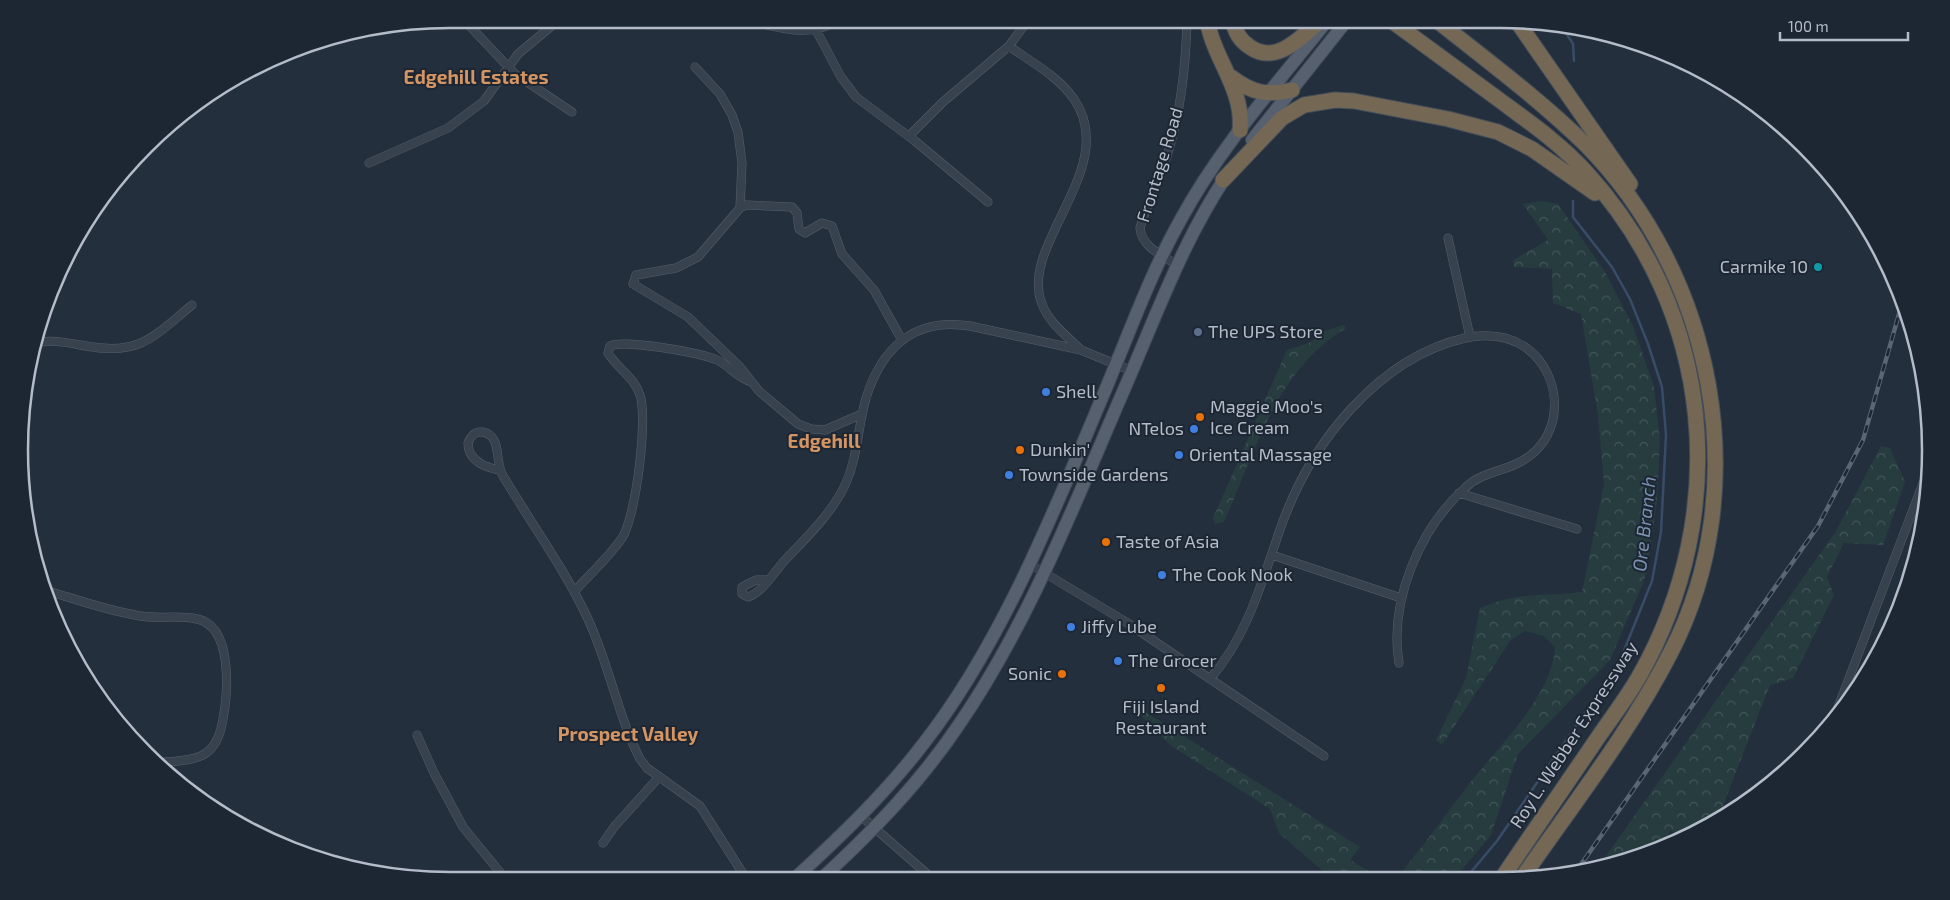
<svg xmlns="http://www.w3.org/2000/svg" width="1950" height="900" font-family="'Exo 2',sans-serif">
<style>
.forest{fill:url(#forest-crowns)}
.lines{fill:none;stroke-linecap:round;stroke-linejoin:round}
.stream{stroke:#394c67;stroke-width:2.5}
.street-casing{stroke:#565f6c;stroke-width:9}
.primary-casing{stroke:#414a57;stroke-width:14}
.highway-casing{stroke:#434c59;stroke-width:17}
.street{stroke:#38414e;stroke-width:8}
.primary{stroke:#56606e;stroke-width:12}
.highway{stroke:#746855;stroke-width:15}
.rail-casing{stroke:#5a6575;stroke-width:4.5}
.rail{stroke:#1d2633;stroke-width:2.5;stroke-dasharray:8;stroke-linecap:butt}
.culture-dot{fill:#0f9aa8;stroke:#1d2633;stroke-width:2}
.service-dot{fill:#5c6f8a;stroke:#1d2633;stroke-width:2}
.shop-dot{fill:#3f7fe0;stroke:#1d2633;stroke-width:2}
.food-dot{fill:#e8710a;stroke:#1d2633;stroke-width:2}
.labels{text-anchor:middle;stroke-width:4;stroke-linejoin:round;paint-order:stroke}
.street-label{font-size:18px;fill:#b4bcc9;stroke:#1d2633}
.poi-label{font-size:18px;fill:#b4bcc9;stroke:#1d2633;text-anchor:start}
.neighbourhood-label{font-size:19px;font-weight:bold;fill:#d59563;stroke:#1d2633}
.water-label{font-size:19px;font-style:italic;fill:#7c92b1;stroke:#1d2633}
.rim{fill:none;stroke:#b4bcc9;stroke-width:2.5}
</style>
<defs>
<pattern id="forest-crowns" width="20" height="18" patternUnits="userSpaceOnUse" patternTransform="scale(1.25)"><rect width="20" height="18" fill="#263c3f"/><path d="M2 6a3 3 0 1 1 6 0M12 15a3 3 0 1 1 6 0" fill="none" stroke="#435659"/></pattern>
</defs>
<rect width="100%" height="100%" fill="#242f3e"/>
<path class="forest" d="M1542,201l16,3 47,68 28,54 21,61 6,53 -3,59 -8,58 -5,24 -34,79 -92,94 -27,81 -36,43h-58c25,-31 48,-62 72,-94 30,-38 82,-87 86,-136l-11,-12 -19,-5 -15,10 -68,104 -6,-5 30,-62 14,-70c39,-17 62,-11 102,-16l22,-108 -6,-69 -17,-101 -28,-11 -1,-34 -38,-2 -1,-7 35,-20 -25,-36z
M1343,325l2,1v3c-70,42 -90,124 -121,193l-9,2 -2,-6 74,-168 22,-7 16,-12z
M1881,446l9,2 15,34 -22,63 -39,-2 -17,34 7,18 -41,83 -23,7 -52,133 -33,19 -15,-6 -7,18 -64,17 237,-335z
M1144,711l216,136 -10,13 30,18h-49l-52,-45 -9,-24 -100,-64 -28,-28z"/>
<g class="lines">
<path class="stream" d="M1561,25l12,19 1,17
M1466,878l31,-37 122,-178 33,-82 9,-49 5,-97 -4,-48 -14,-43 -18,-45 -18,-32 -39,-50v-16"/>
<g class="street-casing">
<path id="street" d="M463,19l52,55 57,38
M741,19c31,6 69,22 97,0
M816,30l25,47 15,20 59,44 73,61
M1009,46c22,16 49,30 65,53 47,69 -56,145 -32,205 7,19 25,32 39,46
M695,67l25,27 12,21 6,17 4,31 -2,45 -42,49 -22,11 -40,7 -3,9 55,33 52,50 19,24 39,33 13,5 14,1 37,-16
M909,136l34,-34 66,-56 20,-27
M369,163l79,-35 36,-27 34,-47 42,-35
M740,208l6,-3 46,2 5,6 2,16 6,4 17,-10 10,3 10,28 32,36 28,50
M1448,238l22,99
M1176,264c-15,-9 -34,-17 -36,-36 7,-24 19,-48 27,-72 14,-44 19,-91 20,-137
M36,343c16,-4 33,0 50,3 54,10 67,-9 106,-41
M499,470c-15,-3 -31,-10 -31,-27 2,-6 7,-12 14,-11 21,3 12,30 21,44 28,47 61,92 84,141 22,46 30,97 53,142l7,9 53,38 47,74
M1459,493l118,36
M1272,555l129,43
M1028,563l98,59 198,134
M767,580h-11l-14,7v7l6,3c14,-4 27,-26 37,-37 22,-23 48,-48 61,-77 12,-28 12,-57 20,-85 16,-51 49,-81 104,-72l111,24 51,21
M48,591c30,9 61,20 92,25 18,3 38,-1 57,3 36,7 31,73 26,100 -7,44 -30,40 -67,44
M574,592c16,-18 35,-35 48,-54 14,-21 26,-120 18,-143 -5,-17 -23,-27 -32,-42l2,-7c15,-7 91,7 107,14 13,6 20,18 35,22
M1210,679c39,-45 52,-99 72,-155 29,-81 96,-166 183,-186 27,-6 56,-1 74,22 25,33 20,80 -17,101 -19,11 -41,11 -57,27 -46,41 -76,114 -66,175
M1832,723l98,-258
M417,735l17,38 29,54 44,54
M862,817l72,63
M603,843l11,-16 45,-50"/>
</g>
<g class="primary-casing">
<path id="primary" d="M1252,140l96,-121
M793,880c47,-43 92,-86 131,-137 78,-100 131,-234 180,-350 25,-59 46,-119 77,-174 39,-72 95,-134 146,-198
M820,880c51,-47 99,-96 138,-154 70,-101 116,-221 165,-334 33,-75 59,-151 106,-220"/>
</g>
<g class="highway-casing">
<path id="highway" d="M1207,19c6,40 37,69 33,111
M1232,19c3,12 7,21 18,28 27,19 52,-11 72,-28
M1389,19c35,26 70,51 105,77 32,24 65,46 92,76 128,140 146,339 54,503 -12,21 -27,41 -41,61 -32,47 -64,94 -97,142
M1435,19c50,40 103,79 149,124 130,130 172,343 87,509 -41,80 -98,152 -149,226
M1516,20l114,164
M1231,77c21,16 36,19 61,13
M1223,180l59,-62 22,-13 31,-5 19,1 94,18 50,13 34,17 63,44"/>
</g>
<use href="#street" class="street"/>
<use href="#primary" class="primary"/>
<use href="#highway" class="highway"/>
<g class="rail-casing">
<path id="rail" d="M1575,873l243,-347 45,-86 40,-140"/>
</g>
<use href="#rail" class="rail"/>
</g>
<circle class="culture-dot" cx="1818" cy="267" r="5"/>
<circle class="service-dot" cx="1198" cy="332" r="5"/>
<g class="shop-dot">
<circle cx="1046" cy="392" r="5"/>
<circle cx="1194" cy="429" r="5"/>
<circle cx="1179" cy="455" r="5"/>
<circle cx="1009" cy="475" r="5"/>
<circle cx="1162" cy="575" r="5"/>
<circle cx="1071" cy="627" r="5"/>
<circle cx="1118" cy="661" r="5"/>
</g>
<g class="food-dot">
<circle cx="1200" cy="417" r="5"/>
<circle cx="1020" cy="450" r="5"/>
<circle cx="1106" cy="542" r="5"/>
<circle cx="1062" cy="674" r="5"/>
<circle cx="1161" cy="688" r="5"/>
</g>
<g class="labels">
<g class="street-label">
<text transform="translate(1160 165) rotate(-73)" y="6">Frontage Road</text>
<text transform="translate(1574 735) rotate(-57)" y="6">Roy L. Webber Expressway</text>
</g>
<g class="poi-label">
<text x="1808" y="273" text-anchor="end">Carmike 10</text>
<text x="1208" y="338">The UPS Store</text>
<text x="1056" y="398">Shell</text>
<text x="1210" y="413">Maggie Moo's<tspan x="1210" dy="21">Ice Cream</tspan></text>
<text x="1184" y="435" text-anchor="end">NTelos</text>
<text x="1030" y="456">Dunkin'</text>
<text x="1189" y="461">Oriental Massage</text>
<text x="1019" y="481">Townside Gardens</text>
<text x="1116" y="548">Taste of Asia</text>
<text x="1172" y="581">The Cook Nook</text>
<text x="1081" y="633">Jiffy Lube</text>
<text x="1128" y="667">The Grocer</text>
<text x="1052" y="680" text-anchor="end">Sonic</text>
<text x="1161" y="713" text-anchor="middle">Fiji Island<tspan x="1161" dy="21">Restaurant</tspan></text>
</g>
<g class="neighbourhood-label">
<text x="476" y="84">Edgehill Estates</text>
<text x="824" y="448">Edgehill</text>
<text x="628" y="741">Prospect Valley</text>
</g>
<g class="water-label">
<text transform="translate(1644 524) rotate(-84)" y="7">Ore Branch</text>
</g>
</g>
<path d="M0 0H1950V900H0ZM450 28H1500A422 422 0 0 1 1922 450V450A422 422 0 0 1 1500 872H450A422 422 0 0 1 28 450V450A422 422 0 0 1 450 28Z" fill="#1d2633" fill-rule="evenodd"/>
<path class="rim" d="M450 28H1500A422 422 0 0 1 1922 450V450A422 422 0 0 1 1500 872H450A422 422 0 0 1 28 450V450A422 422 0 0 1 450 28Z"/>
<path d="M1780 32v8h128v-8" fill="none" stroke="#b4bcc9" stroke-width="2.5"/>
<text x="1788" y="32" font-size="15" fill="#b4bcc9" stroke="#1d2633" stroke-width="4" paint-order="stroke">100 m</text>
</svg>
